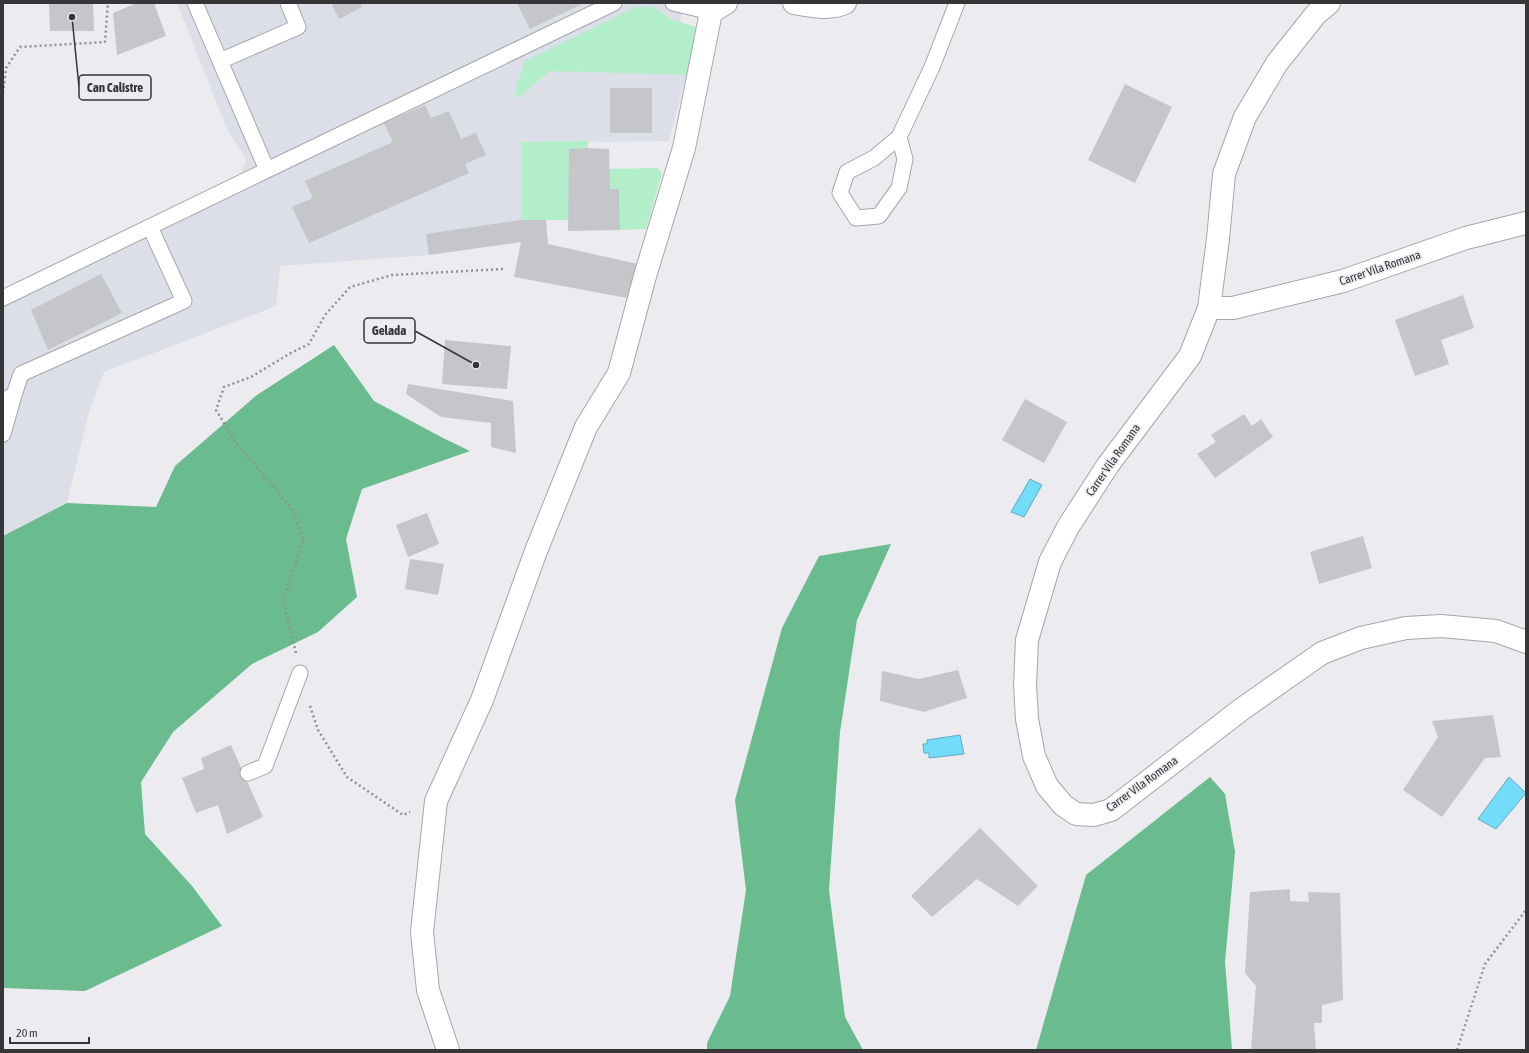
<svg xmlns="http://www.w3.org/2000/svg" width="1529" height="1053" font-family="'Asap Condensed',sans-serif">
<style>
.built{fill:#dcdee8}
.green{fill:#b2eec9}
.forest{fill:#6abb8d}
.water{fill:#73dcf9;stroke:#61aabf}
.building{fill:#c5c6ca}
.lines{fill:none;stroke-linecap:round;stroke-linejoin:round}
.lane-casing{stroke:#a6a6aa;stroke-width:17}
.street-casing{stroke:#a6a6aa;stroke-width:24}
.path{stroke:#919194;stroke-width:2.5;stroke-dasharray:2 3;stroke-linecap:butt}
.lane{stroke:#fff;stroke-width:15}
.street{stroke:#fff;stroke-width:22}
.labels{text-anchor:middle;stroke-width:3;stroke-linejoin:round;paint-order:stroke}
.street-label{font-size:12px;fill:#363638;stroke:#ebebf0}
.leader{fill:none;stroke:#363638;stroke-width:1.5}
.callout-dot{fill:#363638;stroke:#ebebf0;stroke-width:1.5}
.callout{fill:#ebebf0;stroke:#363638;stroke-width:1.5}
.callout-label{font-size:13px;text-anchor:middle;font-weight:bold;fill:#363638}
</style>
<rect width="100%" height="100%" fill="#ebebf0"/>
<path class="built" d="M177,3h507l-4,19 20,6 -8,47 -6,1 -17,65 -66,1 -23,-1 -58,1 -1,100 -92,13 -149,11 -4,40 -172,66 -15,40 -22,91 -64,33v-248l238,-113 5,-16 -19,-30z"/>
<path class="green" d="M635,7h19l18,13 28,8 -8,47 -142,-4 -33,28 -2,-10 10,-28z
M580,141h9l-21,79h-47l1,-78z
M658,168l4,6 -16,55 -26,1 -1,-41h-9l-1,-20z"/>
<path class="forest" d="M334,345l40,56 69,37 27,13 -108,38 -16,50 11,58 -39,35 -66,32 -79,68 -32,50 4,52 47,52 30,40 -137,65 -82,-3v-452l64,-33 89,4 19,-41 82,-71z
M891,544l-34,76 -17,112 -11,158 16,127 18,33h-156v-7l23,-47 16,-106 -11,-90 47,-172 37,-72z
M1210,777l15,17 10,58 -10,110 7,88h-196l50,-175z"/>
<path class="water" d="M1030,479l12,6 -18,32 -13,-5z
M960,735l4,19 -35,4v-5h-5l-1,-9h4v-4z
M1509,777l17,16 -30,36 -18,-10z"/>
<path class="building" d="M49,3h44l1,28h-44z
M137,3h17l12,33 -49,19 -4,-42z
M331,3h29l2,4 -23,12z
M517,3h67l-54,26z
M1125,84l47,23 -37,76 -47,-23z
M610,88h42v45h-42z
M425,105l6,13 18,-7 12,28 15,-6 10,22 -21,9 4,9 -160,70 -17,-36 21,-9 -8,-17 88,-39 -9,-19z
M587,148l22,1 1,40h9l1,41 -52,1 1,-82z
M521,220h25l2,24 90,20 -11,34 -113,-21 7,-35 -92,13 -3,-21z
M101,274l21,39 -74,37 -17,-40z
M1463,295l11,33 -33,12 8,24 -34,12 -20,-56z
M445,340l66,6 -4,43 -65,-5z
M408,384l105,17 3,52 -25,-6v-24l-50,-6 -35,-23z
M1025,399l42,23 -23,41 -42,-23z
M1244,414l8,12 9,-7 12,18 -58,41 -18,-24 19,-12 -5,-7z
M427,513l12,31 -31,13 -12,-32z
M1363,536l9,32 -53,16 -9,-32z
M410,559l34,5 -6,31 -33,-6z
M958,670l9,28 -43,14 -44,-11 2,-30 37,8z
M1493,715l8,42 -16,1 -43,59 -39,-27 35,-53 -6,-16z
M231,745l32,72 -36,17 -9,-29 -22,8 -14,-35 22,-9 -3,-11z
M980,828l58,58 -20,20 -41,-27 -45,38 -21,-21z
M1290,889v12l19,1 -1,-10 32,1 3,107 -21,5v18h-8l2,27h-65l5,-64 -11,-13 5,-81z"/>
<g class="lines">
<g class="lane-casing">
<path id="lane" d="M673,3l38,9
M220,61l78,-34 -10,-24
M899,137l6,22 -6,29 -20,28 -23,2 -16,-25 7,-21 27,-14 25,-21 33,-70 25,-64
M267,170l347,-167
M3,298l264,-128 -72,-167
M14,395l7,-21 163,-73 -34,-74
M3,400l11,-5 -11,39
M248,773l17,-7 35,-93"/>
</g>
<g class="street-casing">
<path id="street" d="M794,3c16,3 36,7 51,0
M1329,3l-13,11 -39,49 -32,54 -21,57 -6,65 -9,69 -19,48 -82,109 -40,62 -18,35 -23,78 -2,45 2,34 7,37 13,30 16,19 13,9 18,1 17,-5 131,-101 80,-56 39,-15 45,-10 35,-2 55,5 30,11
M1209,308h24l110,-27 123,-43 60,-15
M448,1050l-20,-60 -6,-58 14,-131 46,-101 54,-149 50,-124 33,-54 26,-97 39,-128 27,-136 15,-9"/>
</g>
<path class="path" d="M3,93l3,-25 14,-21 85,-5 3,-39
M296,653l-13,-52 21,-62 -13,-32 -55,-64 -20,-33 8,-23 27,-10 38,-23 20,-10 16,-29 25,-28 42,-12 111,-6
M310,706l8,24 29,47 56,38 7,-3
M1457,1050l28,-86 41,-54"/>
<use href="#lane" class="lane"/>
<use href="#street" class="street"/>
</g>
<g class="labels">
<g class="street-label">
<text transform="translate(1380 268) rotate(-19)" y="4">Carrer Vila Romana</text>
<text transform="translate(1113 460) rotate(-55)" y="4">Carrer Vila Romana</text>
<text transform="translate(1142 784) rotate(-36)" y="4">Carrer Vila Romana</text>
</g>
</g>
<path class="leader" d="M72 17L79 87M476 365L415 331"/>
<g class="callout-dot">
<circle cx="72" cy="17" r="4"/>
<circle cx="476" cy="365" r="4"/>
</g>
<g class="callout">
<rect x="79" y="75" width="72" height="25" rx="4"/>
<rect x="364" y="318" width="51" height="25" rx="4"/>
</g>
<g class="callout-label">
<text x="115" y="92">Can Calistre</text>
<text x="389" y="335">Gelada</text>
</g>
<rect width="1529" height="1053" fill="none" stroke="#363638" stroke-width="8"/>
<path d="M10 1037v6h79v-6" fill="none" stroke="#363638" stroke-width="2"/>
<text x="16" y="1037" font-size="12" fill="#363638" stroke="#ebebf0" stroke-width="3" paint-order="stroke">20 m</text>
</svg>
